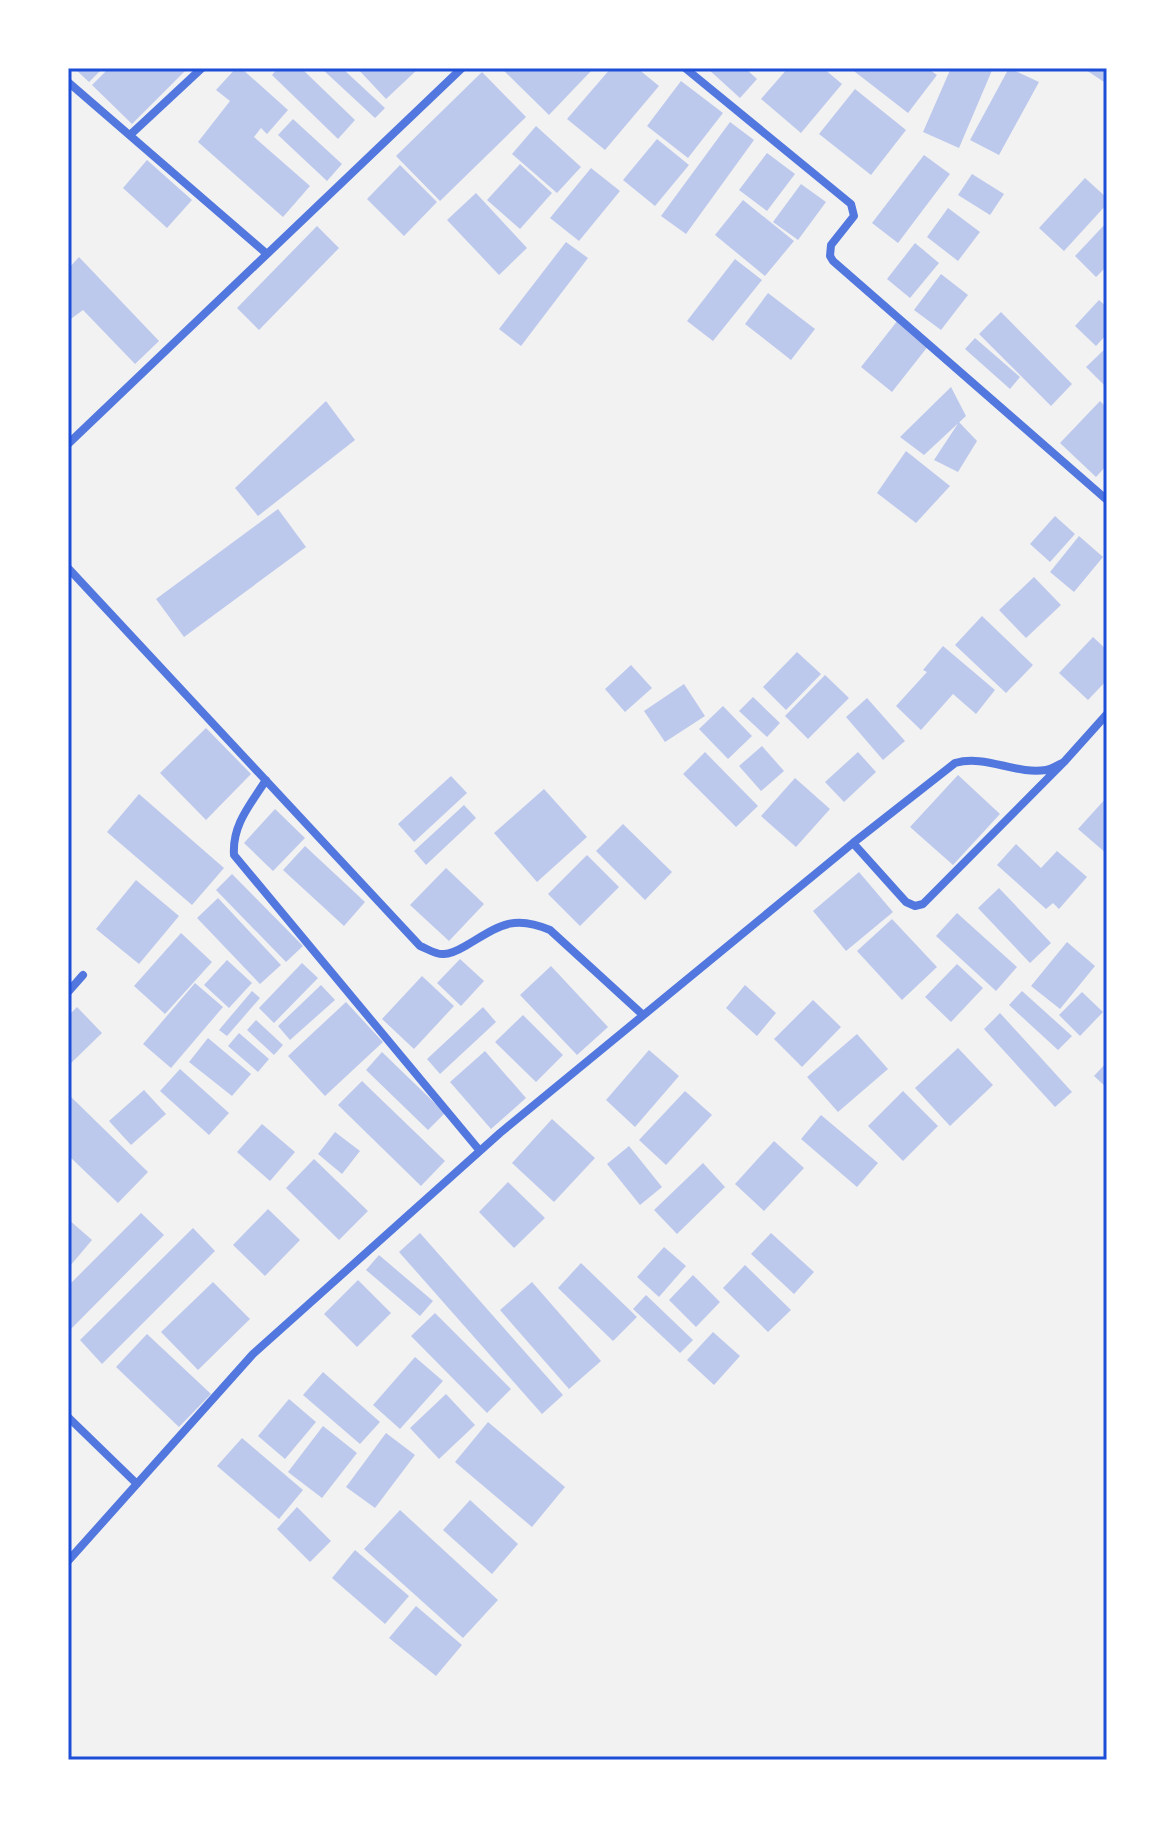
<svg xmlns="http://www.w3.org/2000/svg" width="1175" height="1828" font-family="'Source Sans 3',sans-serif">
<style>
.building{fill:#bdc9ec}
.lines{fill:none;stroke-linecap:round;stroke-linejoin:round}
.minor{stroke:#5277de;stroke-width:8}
.neatline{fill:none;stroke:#1d4ed8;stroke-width:3}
</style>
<rect width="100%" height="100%" fill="#f2f2f2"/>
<path class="building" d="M74,68h29l-14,14z
M109,68h79l-56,56 -40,-39z
M236,68h5l47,42 -21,24 -6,-6 -7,9 56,49 -27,31 -85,-75 32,-41 -14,-11z
M278,68h23l54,52 -17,19 -66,-64z
M321,68h21l43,40 -10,10z
M357,68h62l-33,31z
M501,68h87l3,3 -42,44z
M611,68h26l22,18 -54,64 -38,-31z
M707,68h38l12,11 -17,19z
M788,68h35l19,16 -41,49 -40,-34z
M850,68h77l10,7 -29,38z
M951,68h42l-34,80 -36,-16z
M1009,68l30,14 -40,73 -29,-15z
M1083,68h24v16z
M482,72l44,45 -86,84 -44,-45z
M681,81l42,32 -35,45 -41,-32z
M855,89l51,41 -35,45 -52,-41z
M293,119l49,45 -15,17 -49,-46z
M730,122l24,18 -68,94 -25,-18z
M536,126l45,41 -24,26 -45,-39z
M657,139l32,26 -34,41 -32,-26z
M767,153l28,21 -28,37 -28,-21z
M924,155l26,19 -52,69 -26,-20z
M147,160l45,40 -25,28 -44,-40z
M520,164l32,29 -32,36 -33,-29z
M400,165l37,37 -33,34 -37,-37z
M591,168l29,23 -41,50 -29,-23z
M972,174l32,20 -14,21 -32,-20z
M1085,178l22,20v6l-43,47 -25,-23z
M801,184l25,18 -28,38 -25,-18z
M476,193l51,55 -28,27 -52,-55z
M743,200l51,41 -29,35 -50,-41z
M948,208l32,24 -22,29 -31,-24z
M1107,222v44l-11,11 -21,-21z
M317,226l22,22 -80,82 -22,-22z
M566,242l22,16 -67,88 -22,-17z
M915,243l24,20 -29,35 -23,-19z
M79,257l80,84 -24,23 -52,-54 -15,11v-52z
M735,259l27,21 -49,61 -26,-20z
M941,274l27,21 -27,35 -27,-20z
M768,293l47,36 -24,31 -46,-36z
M1099,300l8,7v27l-11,12 -21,-20z
M1001,312l71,72 -21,22 -72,-72z
M898,320l31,25 -37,47 -31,-25z
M975,338l45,39 -10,12 -45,-40z
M1107,347v41l-21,-21z
M951,387l15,29 -42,39 -24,-18z
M326,401l29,39 -97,76 -23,-28z
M1100,401l7,7v57l-11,12 -36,-34z
M959,422l18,19 -19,31 -24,-12z
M906,451l44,35 -34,37 -39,-30z
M278,509l28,38 -122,90 -28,-38z
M1055,516l20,18 -25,28 -20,-18z
M1079,536l24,21 -29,35 -24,-20z
M1034,577l27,28 -35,33 -27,-28z
M982,616l51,49 -27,28 -51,-48z
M1093,637l14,13v30l-19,20 -29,-27z
M943,646l52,44 -19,24 -23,-20 -32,36 -25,-24 31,-34 -4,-2z
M797,652l24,22 -35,36 -23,-23z
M631,665l21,23 -27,24 -20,-23z
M825,675l24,23 -41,41 -23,-23z
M684,684l21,32 -40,26 -21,-31z
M753,697l27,26 -13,14 -28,-26z
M867,698l38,43 -22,19 -37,-43z
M723,706l29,30 -24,23 -29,-30z
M206,728l45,46 -45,46 -46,-47z
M762,746l22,25 -23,20 -22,-25z
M705,752l53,54 -22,21 -53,-53z
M858,752l18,20 -32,30 -19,-20z
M958,775l42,39 -47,51 -43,-38z
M451,776l16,17 -53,49 -16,-18z
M795,778l35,31 -34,38 -35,-31z
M544,789l43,48 -50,45 -43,-49z
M139,794l85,74 -32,37 -85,-73z
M1107,797v57l-29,-25z
M464,805l12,13 -50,47 -12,-14z
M275,809l30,29 -32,33 -29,-28z
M623,824l49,48 -27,28 -49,-49z
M1016,844l25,24 16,-17 30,26 -28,32 -6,-6 -7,6 -49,-44z
M305,846l60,56 -21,24 -61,-56z
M587,855l32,32 -39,39 -32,-32z
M446,868l38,36 -35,37 -39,-36z
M859,872l34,40 -47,39 -33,-40z
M232,874l71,72 -17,16 -70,-72z
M136,880l43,36 -40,48 -43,-35z
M999,888l52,55 -21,20 -52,-55z
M218,898l63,67 -21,19 -63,-66z
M957,913l60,54 -21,24 -60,-55z
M892,919l45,48 -35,33 -45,-49z
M181,933l31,29 -47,52 -31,-28z
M1067,942l28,24 -35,43 -29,-23z
M460,959l24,22 -23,25 -24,-23z
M227,960l25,23 -23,25 -25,-23z
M302,963l16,15 -44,45 -15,-15z
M957,964l26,24 -32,34 -26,-25z
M551,966l57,61 -31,28 -57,-60z
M422,976l32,30 -40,43 -32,-30z
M195,983l28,24 -52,61 -28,-24z
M321,985l14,15 -45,40 -12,-14z
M745,985l31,28 -19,23 -31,-28z
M252,991l8,7 -33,38 -8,-6z
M1022,991l50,45 -14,14 -49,-45z
M1082,992l21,20 -23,24 -21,-21z
M813,1000l28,27 -39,40 -28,-28z
M346,1002l37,40 -58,54 -37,-40z
M77,1007l25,26 -34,33v-50z
M483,1007l13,15 -56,52 -13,-15z
M1000,1013l72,79 -17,15 -71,-78z
M523,1015l40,40 -27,27 -41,-40z
M256,1020l27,25 -9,10 -27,-25z
M239,1033l30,26 -11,13 -30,-26z
M857,1034l31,35 -50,43 -31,-35z
M208,1038l43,36 -19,22 -43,-34z
M958,1048l35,37 -43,41 -35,-38z
M649,1050l30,26 -44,51 -29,-27z
M485,1051l41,47 -35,31 -41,-47z
M382,1052l63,61 -17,17 -62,-60z
M1107,1062v26l-13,-12z
M180,1069l49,44 -20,22 -49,-44z
M362,1081l83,80 -24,25 -83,-81z
M144,1090l22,24 -35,31 -22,-24z
M685,1091l27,24 -46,50 -27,-25z
M903,1091l35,35 -35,35 -35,-35z
M68,1094l80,78 -30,31 -50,-48z
M821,1115l57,48 -21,24 -56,-48z
M552,1119l43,39 -41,44 -42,-39z
M262,1124l33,28 -25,29 -33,-29z
M335,1132l25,19 -18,23 -24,-20z
M774,1141l30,27 -40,43 -29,-27z
M629,1146l33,41 -22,18 -33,-41z
M314,1159l54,52 -29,29 -53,-52z
M703,1163l22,24 -48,47 -23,-24z
M508,1182l37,36 -31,30 -35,-36z
M268,1209l32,31 -35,36 -32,-31z
M141,1213l23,22 -96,97v-46z
M68,1219l24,21 -22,26 -2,-1z
M193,1228l22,23 -113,113 -22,-24z
M420,1233l143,162 -21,19 -143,-162z
M771,1233l43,39 -20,22 -43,-40z
M664,1247l22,19 -27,31 -22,-20z
M379,1255l54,46 -13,15 -54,-46z
M581,1263l56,54 -24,24 -55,-53z
M745,1265l46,45 -23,22 -45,-44z
M693,1275l27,27 -24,25 -27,-27z
M358,1280l33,33 -34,34 -33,-33z
M213,1282l37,37 -52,51 -37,-38z
M532,1282l69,79 -32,28 -69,-79z
M646,1295l47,45 -13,13 -47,-44z
M435,1313l76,76 -24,24 -76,-77z
M713,1332l27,24 -26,29 -27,-25z
M147,1334l64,60 -32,33 -63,-60z
M415,1357l28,24 -43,48 -27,-24z
M323,1372l57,50 -20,22 -57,-49z
M446,1394l29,31 -36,34 -29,-31z
M289,1399l27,23 -31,37 -27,-23z
M488,1422l77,65 -33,40 -77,-65z
M323,1426l34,27 -35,45 -34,-26z
M386,1433l29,22 -40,53 -29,-21z
M242,1438l61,52 -24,29 -62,-53z
M470,1500l48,44 -26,30 -49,-44z
M297,1507l34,34 -21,21 -33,-33z
M400,1510l98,90 -35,38 -99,-89z
M355,1550l54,46 -24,28 -53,-46z
M416,1606l46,39 -26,31 -47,-38z"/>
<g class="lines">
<path class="minor" d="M685,68l166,136 3,12 -23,29 -1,11 3,5 274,239
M68,82l199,172
M130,135l72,-67
M68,444l394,-376
M68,568l352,378c8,3 16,9 24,8 8,0 16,-5 23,-9 32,-19 46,-31 83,-15l93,85
M266,780c-16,25 -34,45 -32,75l246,296
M853,843l53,59 9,4 8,-2 141,-142 43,-48
M68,992l15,-17
M68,1417l69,67
M68,1561l185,-207 247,-221 353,-290 102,-80c30,-9 61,12 91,7 6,-1 12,-5 18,-8"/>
</g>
<rect width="1175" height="1828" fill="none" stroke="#ffffff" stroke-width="140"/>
<rect x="70" y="70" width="1035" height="1688" class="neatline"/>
</svg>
